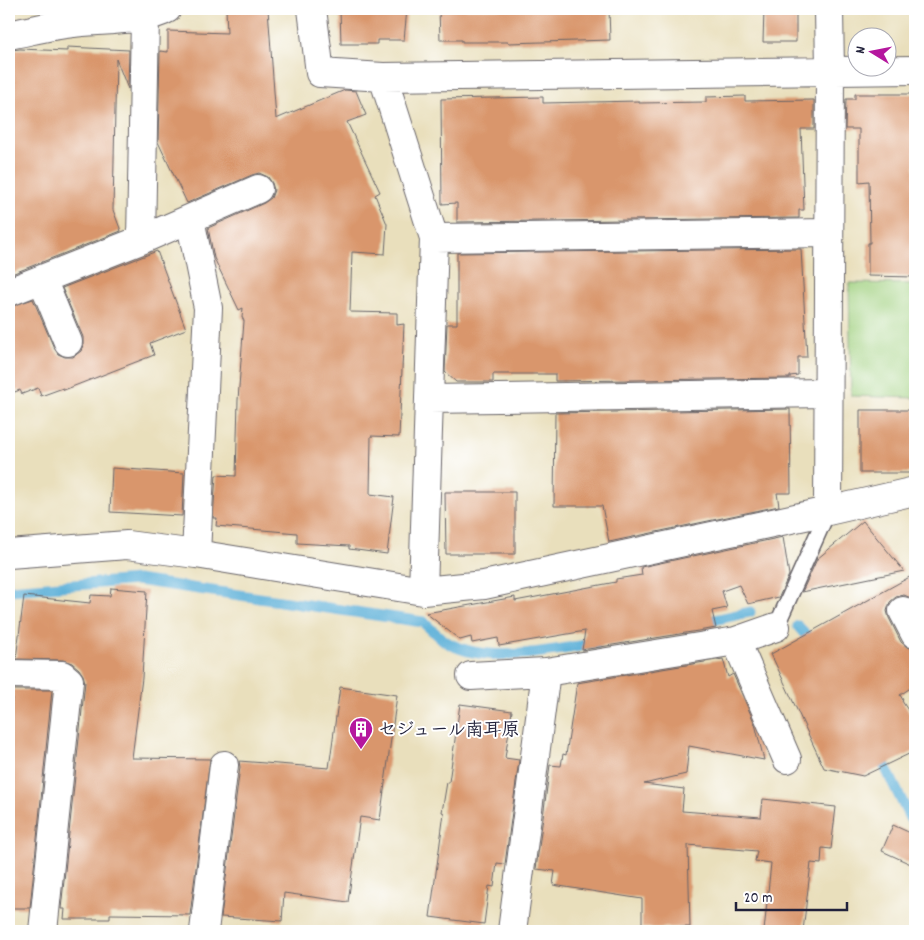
<svg xmlns="http://www.w3.org/2000/svg" width="924" height="940" font-family="Dekko,'Klee One',sans-serif">
<style>
.green{fill:#a0d07f;stroke:#61795d}
.lines{fill:none;stroke-linecap:round;stroke-linejoin:round}
.stream{stroke:#5db0d8;stroke-width:11}
.building{fill:#d9966c}
.lane-casing{stroke:#686468;stroke-width:18}
.street-casing{stroke:#686468;stroke-width:30}
.lane{stroke:#fff;stroke-width:15}
.street{stroke:#fff;stroke-width:28}
.labels{text-anchor:middle;stroke-width:4;stroke-linejoin:round;paint-order:stroke}
.poi-label{font-size:18px;font-weight:bold;fill:#22223b;stroke:#fff;text-anchor:start}
</style>
<rect width="100%" height="100%" fill="#fff"/>
<filter id="ink" filterUnits="userSpaceOnUse"><feTurbulence type="fractalNoise" baseFrequency=".02" numOctaves="2"/><feDisplacementMap in="SourceGraphic" scale="10" xChannelSelector="R" yChannelSelector="G"/><feConvolveMatrix kernelMatrix="1 2 1 2 8 2 1 2 1" color-interpolation-filters="sRGB"/></filter>
<filter id="wash" filterUnits="userSpaceOnUse"><feTurbulence type="fractalNoise" baseFrequency=".0096" numOctaves="4" result="noise"/><feDisplacementMap in="SourceGraphic" scale="20" xChannelSelector="R" yChannelSelector="G"/><feGaussianBlur stdDeviation="1.12" result="paint"/><feColorMatrix in="noise" values="0 0 0 0 0 0 0 0 0 0 0 0 0 0 0 0 0 1.4 0 .05"/><feComposite in="paint" operator="in"/></filter>
<g filter="url(#wash)">
<rect width="100%" height="100%" fill="#e9dfbc"/>
<path class="green" d="M849,283l66,1v114l-64,-2z"/>
<g class="lines">
<path class="stream" d="M9,590l128,-10 286,42c8,7 17,17 27,22 41,21 104,6 148,-1
M700,623l50,-11
M798,626l17,20
M879,754l31,64 5,3"/>
</g>
<g id="blocks">
<path class="building" d="M226,9h42l8,110 69,-29 11,1 10,24 -19,7 33,70 -5,3 12,29 -2,30 -33,-2 -2,60 47,1v12l7,-1 -5,113 -28,-1 -1,58 24,3 -7,57 -38,-5v-3l-52,-3v-10l-81,-7 1,-8h-4l3,-43 20,1 2,-76 6,-79 -2,-4 1,-9 -4,2 -25,-52 -6,-30 56,-25 7,-5 3,-8 -2,-7 -4,-6 -9,-4 -7,2 -65,28 -29,-61 2,-91 8,1v-21l59,2z
M340,9h67l-3,31h-27v4h-36z
M439,9h170l1,31 -102,3v-1h-46v-2h-22z
M764,9h32v33h-33z
M67,47l62,3 -1,39 -12,-30 -3,151 8,21 -112,44 1,-225 10,-1 47,2z
M855,94h59l1,183 -47,-1v-33h2l-1,-62 -10,1v-53h-14l1,-30h9z
M745,96v5l69,-1v29h-13l3,81h-5v8l-342,4v-19l-15,1 -1,-105 102,-2v6l96,-2v2l67,-1v-5z
M801,249l6,108h-9v18l-8,1v2l-235,3v-7h-62v8h-37l-11,-10 2,-48h10v-71z
M157,251l29,78 -36,14 4,12 -90,35 -1,-2 -22,8 -3,-8 -16,6 -2,-4 -11,4v-87l24,-8 21,49 4,6 7,3h8l8,-6 2,-6v-8l-21,-49z
M790,409l1,84h-14l2,13 -170,36 -7,-36h-48l1,-93z
M860,410h55v63h-55z
M112,468l72,5 -2,43 -72,-4z
M445,492h70v62h-69z
M863,521l41,50 -102,21 15,-33z
M783,537l6,38 -10,22 -31,7 -9,-19 -17,6 5,17 -15,3 4,17 -134,22 3,-19 -86,15 -1,-8 -26,5 -1,-6 -11,3 -34,-27 89,-16v4l101,-19v-3l26,-4 -1,-8z
M915,574v28l-4,-4 -7,-3 -8,2 -6,5 -3,9 2,7 12,24 6,5 8,2v36l-15,10 3,5 -1,1 13,20v30l-52,25 -39,-8 -53,-114z
M111,588l36,3 -5,87 -10,80 78,1 -20,156 -80,-1v5h-46l1,-10h-4l24,-227 -2,-7 -4,-6 -7,-6 -9,-3 -47,-1 8,-63 66,7 1,-8 19,1z
M723,659l5,18 5,-3 22,50 9,36 -75,-14 -3,28 -42,10 40,5 -2,22 79,6 2,-18 73,8 -5,42 -9,-1 -1,16 -10,-1 -8,68h-39l7,-68 -16,-2 2,-10 -69,-6 2,82 -48,1v-29l-89,-14 2,-14 -19,-2 14,-104 11,1 2,-12 3,1 11,-72z
M340,687l57,8 -17,125 -20,-3 -12,85 -64,-9 -2,28 -61,-4 19,-150 -1,-6 90,7z
M13,690h39l-22,218h-21v-182z
M460,704l52,7 -7,47 14,2 -14,104 -8,-1 -3,24 -5,-1 -5,38 -54,-7 14,-104 -2,-1 5,-30h2z
M893,825l22,10v31l-33,-15z"/>
</g>
</g>
<g filter="url(#ink)">
<use href="#blocks" fill-opacity="0" stroke="#686468" stroke-width="1"/>
<g class="lines">
<g class="lane-casing">
<path id="lane" d="M776,627l52,-116"/>
</g>
<g class="street-casing">
<path id="street" d="M312,9l8,64 63,4 51,161 -11,353
M9,35c21,-4 42,-10 64,-12 24,-3 75,-2 94,-14
M383,77l532,-7
M190,219l18,89 -12,246
M434,238l395,-5
M141,240l4,-224
M42,279l26,63
M9,292l132,-52 117,-51
M429,399l399,-6
M828,511l87,-20
M9,554l118,-9 69,9 227,37 61,-6 344,-74 2,-440 -1,-62
M903,611l12,23
M736,641l51,118
M9,674l53,1 7,6 -26,250
M471,676l75,-4
M204,931l20,-166
M512,931l34,-259 190,-31 40,-14"/>
</g>
<use href="#lane" class="lane"/>
<use href="#street" class="street"/>
</g>
</g>
<defs>
<g id="building-pin" transform="scale(1.25)"><path d="M0 17L-7.5 6A9.5 9.5 0 1 1 7.5 6Z" fill="#b5179e" stroke="#fff"/><path d="M-4-6H4V6H1V3H-1V6H-4ZM-2.5-4.3h1.7v1.8h-1.7ZM.8-4.3h1.7v1.8H.8ZM-2.5-1h1.7V.8h-1.7ZM.8-1h1.7V.8H.8Z" fill="#fff"/></g>
</defs>
<g fill-rule="evenodd">
<use href="#building-pin" x="361" y="729"/>
</g>
<g class="labels">
<g class="poi-label">
<text x="378" y="735">セジュール南耳原</text>
</g>
</g>
<rect width="924" height="940" fill="none" stroke="#fff" stroke-width="30"/>
<g transform="translate(872 52) rotate(280)"><circle r="24" fill="#ffffff" stroke="#a7a7b1"/>
<path d="M0-4L9 19L0 12L-9 19Z" fill="#b5179e"/>
<text y="-8" font-size="14" font-weight="bold" text-anchor="middle" fill="#22223b">N</text>
</g>
<path d="M736 902v8h111v-8" fill="none" stroke="#22223b" stroke-width="2.5"/>
<text x="744" y="902" font-size="15" fill="#22223b" stroke="#ffffff" stroke-width="4" paint-order="stroke">20 m</text>
</svg>
